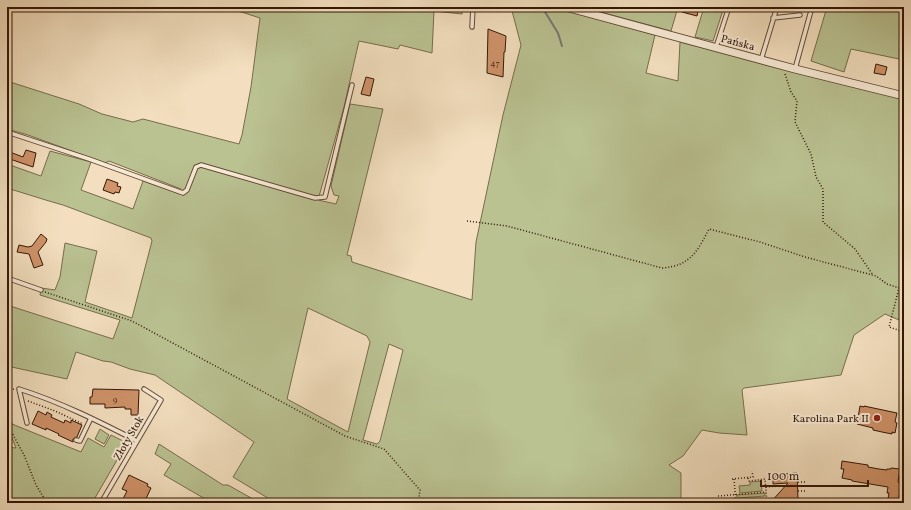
<svg xmlns="http://www.w3.org/2000/svg" width="911" height="510" font-family="Vollkorn,serif">
<style>
.green{fill:#bac292;stroke:#766c4c;fill-rule:evenodd}
.lines{fill:none;stroke-linecap:round;stroke-linejoin:round}
.stream{stroke:#747974;stroke-width:2}
.building{fill:#d0936a;stroke:#331707}
.service-casing{stroke:#634935;stroke-width:5.5}
.minor-casing{stroke:#634935;stroke-width:9}
.path{stroke:#331707;stroke-width:1.5;stroke-dasharray:1 2;stroke-linecap:butt}
.service{stroke:#f7ead5;stroke-width:3.5}
.minor{stroke:#f7ead5;stroke-width:7}
.poi-dot{fill:#8f2418;stroke:#f7ead5;stroke-width:1.5}
.labels{text-anchor:middle;stroke-width:4;stroke-linejoin:round;paint-order:stroke}
.number-label{font-size:9px;fill:#5a3620}
.street-label{font-size:11px;fill:#331707;stroke:#f7ead5}
.poi-label{font-size:11px;fill:#331707;stroke:#f7ead5;text-anchor:end}
</style>
<rect width="100%" height="100%" fill="#f3dfbf"/>
<filter id="stains"><feTurbulence type="fractalNoise" baseFrequency=".005" numOctaves="4"/><feColorMatrix values="0 0 0 0 .2 0 0 0 0 .09 0 0 0 0 .02 0 0 0 .5 -.17"/></filter>
<radialGradient id="worn" r=".72"><stop offset=".6" stop-color="#630" stop-opacity="0"/><stop offset="1" stop-color="#630" stop-opacity=".3"/></radialGradient>
<path class="green" d="M226,7h237l-1,7 -28,-3 -2,42 -32,-8 -2,4 -39,-8 -15,66 -26,93 18,4 3,-8 -5,-1 -3,-9 19,-82 33,5 -36,146 4,1 1,6 120,38 4,-58 27,-127 18,-70 -10,-38h41l103,28 -9,38 32,8 2,-39 224,57v223l-19,-8 -31,21 -13,40 -97,13 -2,2 5,45 -28,-2 -17,-3 -19,26 -14,9 12,8v30h-405l-43,-26 21,-35 -99,-67 -25,-6 -19,-7 -8,-1 -27,-9 -9,27 -60,-13v-61l106,34 7,-19 -80,-25 1,-7 14,2 5,-13 5,-34 32,8 -12,51 47,16 20,-77 -1,-3 -88,-33 -14,-4 -42,-13v-24l34,12 9,-25 41,11 -10,28 52,19 10,-28 37,13 1,-5 -72,-28 -4,2 -77,-28 -21,-6v-48l72,23 23,10 31,8 10,-3 96,25 3,-9 9,-48 9,-69zM308,308l59,28 3,6 -22,90 -61,-33zM389,344l14,6 -23,91 -3,3 -14,-4z
M582,7h96l-7,24z
M704,7h20l-11,34 -18,-4z
M827,7h77v53l-53,-11 -7,23 -33,-11z
M7,396l5,28 69,28 7,-14 16,9 7,-12 16,8 -35,60h-85v-56l9,1 -9,-22z
M100,429l9,6 -5,9 -9,-5z
M159,444l64,41h5l32,18h-48l-48,-28 7,-11 -16,-10z
M761,481l1,10 -22,2 -1,-7 11,-1v-3z
M765,493v3l-27,2 -1,-1v-2z"/>
<g class="lines">
<path class="stream" d="M542,7l16,26 4,13"/>
</g>
<path class="building" d="M683,7h16l-2,9 -15,-4z
M488,29l18,7 -1,16h-1l-1,25 -16,-4z
M876,64l11,3 -2,8 -11,-2z
M366,77l8,2 -4,17 -9,-2z
M26,150l10,3 -3,14 -26,-9v-7l16,6z
M107,179l11,4 -1,3 4,1 -2,6 -4,-1 -1,2 -11,-4z
M41,234l6,5 -1,3 -8,10 5,13 -9,3 -5,-14 -12,-2 2,-7 9,2 4,-1z
M93,389l46,1 -1,25h-7v-6h-6v-2l-20,1v-4h-15v-7h2z
M860,406l4,1v-1l33,7 -2,9 2,1 -2,10 -3,-1v2l-10,-2 -9,-2v-2l-16,-4z
M38,411l8,4 1,-3 5,3 -1,2 13,6 1,-3 6,3v-3l11,5 -5,12 -4,2v3l-15,-7 1,-1 -13,-6v2l-14,-6z
M842,461l26,4v2l11,2 8,1v-1h4v-1l9,1 -2,12 1,2 3,1 -4,17 -10,-2 1,-6h-2l1,-6 -36,-6v-1l-10,-2 2,-9h-3z
M797,473l1,26 -7,1 -3,3h-18l18,-20 -15,1v-9z
M129,475l19,9 -1,2 4,2 -7,15h-23l6,-12 -5,-2z"/>
<g class="lines">
<g class="service-casing">
<path id="service" d="M773,18l27,-3
M472,27l1,-20
M716,47l13,-40
M761,60l16,-53
M795,69l17,-62
M7,132l82,27 94,34 4,-3 9,-23 5,-2 114,33 10,-1 27,-112
M7,278l34,12
M19,389c41,13 79,32 118,52
M19,389l8,34
M76,440l4,1 11,-23
M101,503l60,-103 -17,-11"/>
</g>
<g class="minor-casing">
<path id="minor" d="M566,7l229,62 109,27"/>
</g>
<path class="path" d="M785,74l6,18 6,9 -2,21 16,32 5,23 7,12v33l32,27 18,26
M467,221l40,5 155,42c28,-2 35,-16 47,-39l51,13 45,15 71,19 11,8 12,4 -10,39 15,5
M45,292l87,29 213,115 39,13 36,41 -2,13
M7,390l8,-1
M28,401l27,10 28,13
M7,408l4,23 13,24 12,30 11,18
M748,478l1,3 16,-2 2,24
M732,479l21,-2 -1,-6
M734,479l2,24
M798,482h8
M766,487l16,-1
M798,491h7
M718,496l48,-4
M832,503l1,-3h13l16,3"/>
<use href="#service" class="service"/>
<use href="#minor" class="minor"/>
</g>
<circle class="poi-dot" cx="877" cy="418" r="4"/>
<g class="labels">
<g class="number-label">
<text x="495" y="66">47</text>
<text x="115" y="403">9</text>
</g>
<g class="street-label">
<text transform="translate(738 42) rotate(15)" y="4">Pańska</text>
<text transform="translate(128 438) rotate(-60)" y="4">Złoty Stok</text>
</g>
<g class="poi-label">
<text x="869" y="422">Karolina Park II</text>
</g>
</g>
<rect width="911" height="510" fill="none" stroke="#f3dfbf" stroke-width="24"/>
<rect x="8" y="8" width="895" height="494" fill="none" stroke="#331707" stroke-width="2"/>
<rect x="12" y="12" width="887" height="486" fill="none" stroke="#331707"/>
<path d="M761 480v6h107v-6" fill="none" stroke="#331707" stroke-width="2"/>
<text x="767" y="480" font-size="12" fill="#331707" stroke="#f7ead5" stroke-width="3" paint-order="stroke">100 m</text>
<rect width="100%" height="100%" filter="url(#stains)"/>
<rect width="100%" height="100%" fill="url(#worn)"/>
</svg>
